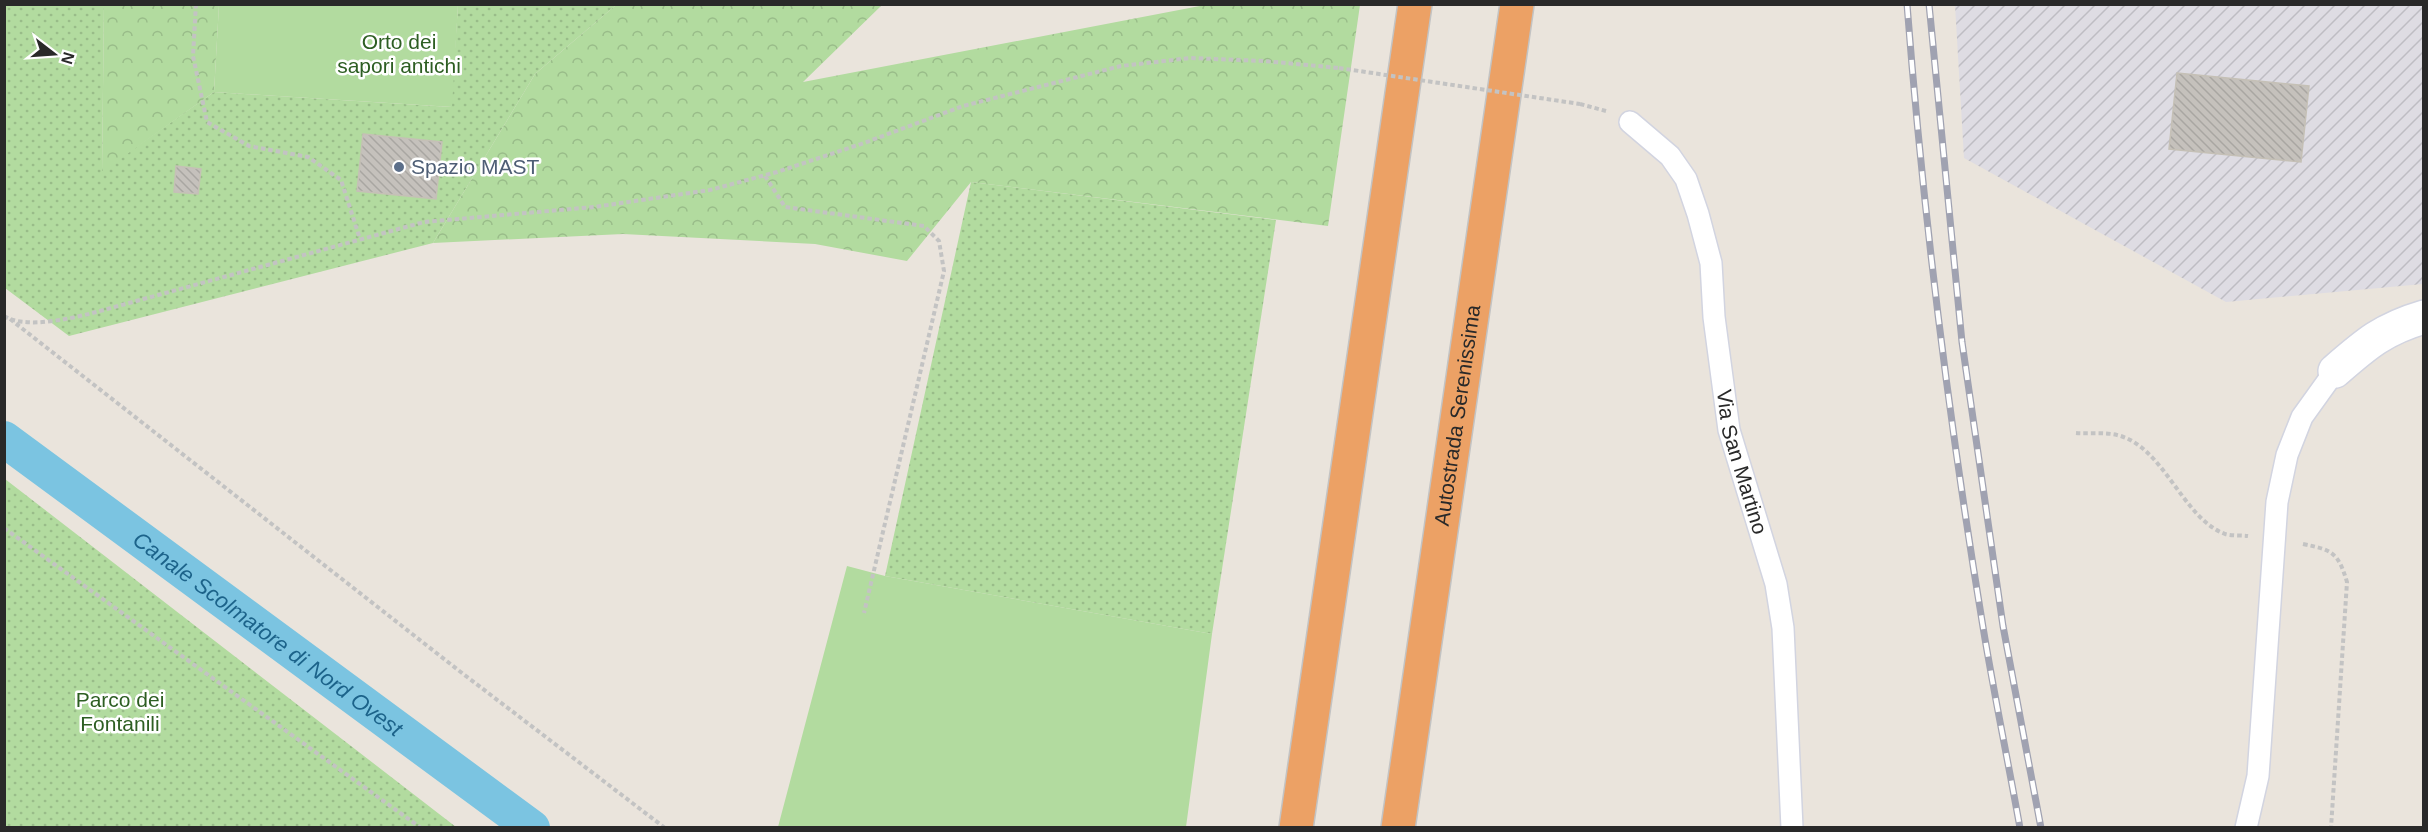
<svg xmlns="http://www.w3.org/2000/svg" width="2428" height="832" font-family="Helvetica,sans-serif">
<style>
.industrial{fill:url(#industrial-furrows)}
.grass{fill:url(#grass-dots)}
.forest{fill:url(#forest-crowns)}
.garden{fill:#b2db9f}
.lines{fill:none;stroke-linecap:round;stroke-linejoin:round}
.canal{stroke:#7bc4e1;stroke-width:36}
.building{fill:url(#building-back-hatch);stroke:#c5c0b6;stroke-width:1.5}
.service-casing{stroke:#d2d4e0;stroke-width:24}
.minor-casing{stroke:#d2d4e0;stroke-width:36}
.motorway-casing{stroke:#c3c3c3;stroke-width:36}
.path{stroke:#c3c3c3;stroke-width:4;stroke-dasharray:4.5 3;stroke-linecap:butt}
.service{stroke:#fff;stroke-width:21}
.minor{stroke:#fff;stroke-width:33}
.motorway{stroke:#eca165;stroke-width:33}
.rail-casing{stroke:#a0a2b1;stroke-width:7}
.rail{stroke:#fff;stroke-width:4.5;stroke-dasharray:14;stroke-linecap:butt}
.path-bridge{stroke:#c3c3c3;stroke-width:4;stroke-dasharray:4.5 3;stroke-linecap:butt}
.service-dot{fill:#5c6f8a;stroke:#fff;stroke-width:2}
.labels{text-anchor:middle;stroke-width:5;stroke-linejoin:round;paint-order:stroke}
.park-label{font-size:21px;fill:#2d5e22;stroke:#fff}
.service-label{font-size:21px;fill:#4e5e75;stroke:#fff;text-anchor:start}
.street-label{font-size:21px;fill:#292929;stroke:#fff}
.water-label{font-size:22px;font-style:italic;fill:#1c638a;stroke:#fff}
</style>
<defs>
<pattern id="industrial-furrows" width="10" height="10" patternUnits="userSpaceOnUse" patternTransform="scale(1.5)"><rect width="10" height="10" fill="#dedce3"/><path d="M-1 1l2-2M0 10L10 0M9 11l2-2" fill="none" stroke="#bebdc3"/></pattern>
<pattern id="grass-dots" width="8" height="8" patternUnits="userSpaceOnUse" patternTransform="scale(1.5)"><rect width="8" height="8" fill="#b2db9f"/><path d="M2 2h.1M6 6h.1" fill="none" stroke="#99bc89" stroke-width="1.8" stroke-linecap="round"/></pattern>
<pattern id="forest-crowns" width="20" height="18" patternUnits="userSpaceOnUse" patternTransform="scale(1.5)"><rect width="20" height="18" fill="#b2db9f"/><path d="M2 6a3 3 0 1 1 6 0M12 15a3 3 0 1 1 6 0" fill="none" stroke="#99bc89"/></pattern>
<pattern id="building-back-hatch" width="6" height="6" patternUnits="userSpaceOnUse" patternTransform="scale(1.5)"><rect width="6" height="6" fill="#c5c1bc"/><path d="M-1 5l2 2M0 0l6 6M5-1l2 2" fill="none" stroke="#a9a6a2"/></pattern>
</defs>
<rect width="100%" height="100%" fill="#eae4dc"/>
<path class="industrial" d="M1955,5h468v279l-197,18 -262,-144z"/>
<path class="grass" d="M4,5h100l-2,166 112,-79 237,15 7,-102h158l-81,69 -102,169 -364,93 -64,-48z
M971,182l305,38 -64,414 -327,-58z
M5,479l451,348h-451z"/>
<path class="forest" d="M104,5h115l-5,87 -112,80z
M616,5h266l-79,77 402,-77h155l-32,221 -357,-44 -64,79 -92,-17 -192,-10 -190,9 102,-169z"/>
<path class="garden" d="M219,5h239l-6,102 -238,-15z
M847,566l38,10 327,58 -26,193h-408z"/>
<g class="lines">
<path class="canal" id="s1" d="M4,439l528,389"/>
</g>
<path class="building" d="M2177,73l132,13 -8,76 -132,-13z
M363,134l79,8 -6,57 -79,-8z
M176,166l25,3 -3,25 -24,-2z"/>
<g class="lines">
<g class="service-casing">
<g id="service">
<path id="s2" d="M1630,122l40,34 16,23 12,35 13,49 3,54 15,113 47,154 7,44 9,200"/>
<path d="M2246,828l12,-52 19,-274 10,-47 15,-38 33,-46"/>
</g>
</g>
<g class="minor-casing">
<path id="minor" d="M2335,371c31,-27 48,-42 89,-54"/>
</g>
<g class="motorway-casing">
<g id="motorway">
<path d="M1296,828l119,-824"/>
<path id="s3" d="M1398,828l119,-824"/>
</g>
</g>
<path class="path" d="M196,4l-3,52 14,66 42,24 59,11 33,23 19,59
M1580,104l26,7
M765,176l20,31 139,19 15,15 5,30 -80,342
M4,316c21,13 63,3 85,-2l335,-92 170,-15 116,-17 67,-18 87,-29 99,-37 158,-40 69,-8 74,3 75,7
M10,319l452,354 203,155
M2076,433c13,1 29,-1 41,2 47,11 65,83 108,99 7,2 16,1 23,2
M4,528l417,300
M2303,544c29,6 35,8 44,38l-16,246"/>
<use href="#service" class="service"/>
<use href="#minor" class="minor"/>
<use href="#motorway" class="motorway"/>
<g class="rail-casing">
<path id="rail" d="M1907,4c16,209 42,417 76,623 11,67 25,134 37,201
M1929,4l33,338 41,284 38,202"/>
</g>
<use href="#rail" class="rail"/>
<path class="path-bridge" d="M1339,68l241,36"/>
</g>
<circle class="service-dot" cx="399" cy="167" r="6"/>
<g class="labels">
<g class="park-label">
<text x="399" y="49">Orto dei<tspan x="399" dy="24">sapori antichi</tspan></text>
<text x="120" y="707">Parco dei<tspan x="120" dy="24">Fontanili</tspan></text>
</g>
<g class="service-label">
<text x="411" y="174">Spazio MAST</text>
</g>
<g class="street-label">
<text dy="7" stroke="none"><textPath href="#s3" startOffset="417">Autostrada Serenissima</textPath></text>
<text dy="7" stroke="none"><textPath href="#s2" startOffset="370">Via San Martino</textPath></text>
</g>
<g class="water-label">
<text dy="8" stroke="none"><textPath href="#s1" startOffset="328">Canale Scolmatore di Nord Ovest</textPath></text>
</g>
</g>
<rect width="2428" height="832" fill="none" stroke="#292929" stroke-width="12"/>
<g transform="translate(54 54) rotate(107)" stroke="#ffffff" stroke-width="4.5" paint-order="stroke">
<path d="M0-4.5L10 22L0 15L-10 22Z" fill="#292929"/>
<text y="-9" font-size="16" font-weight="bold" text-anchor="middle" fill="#292929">N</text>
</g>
</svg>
